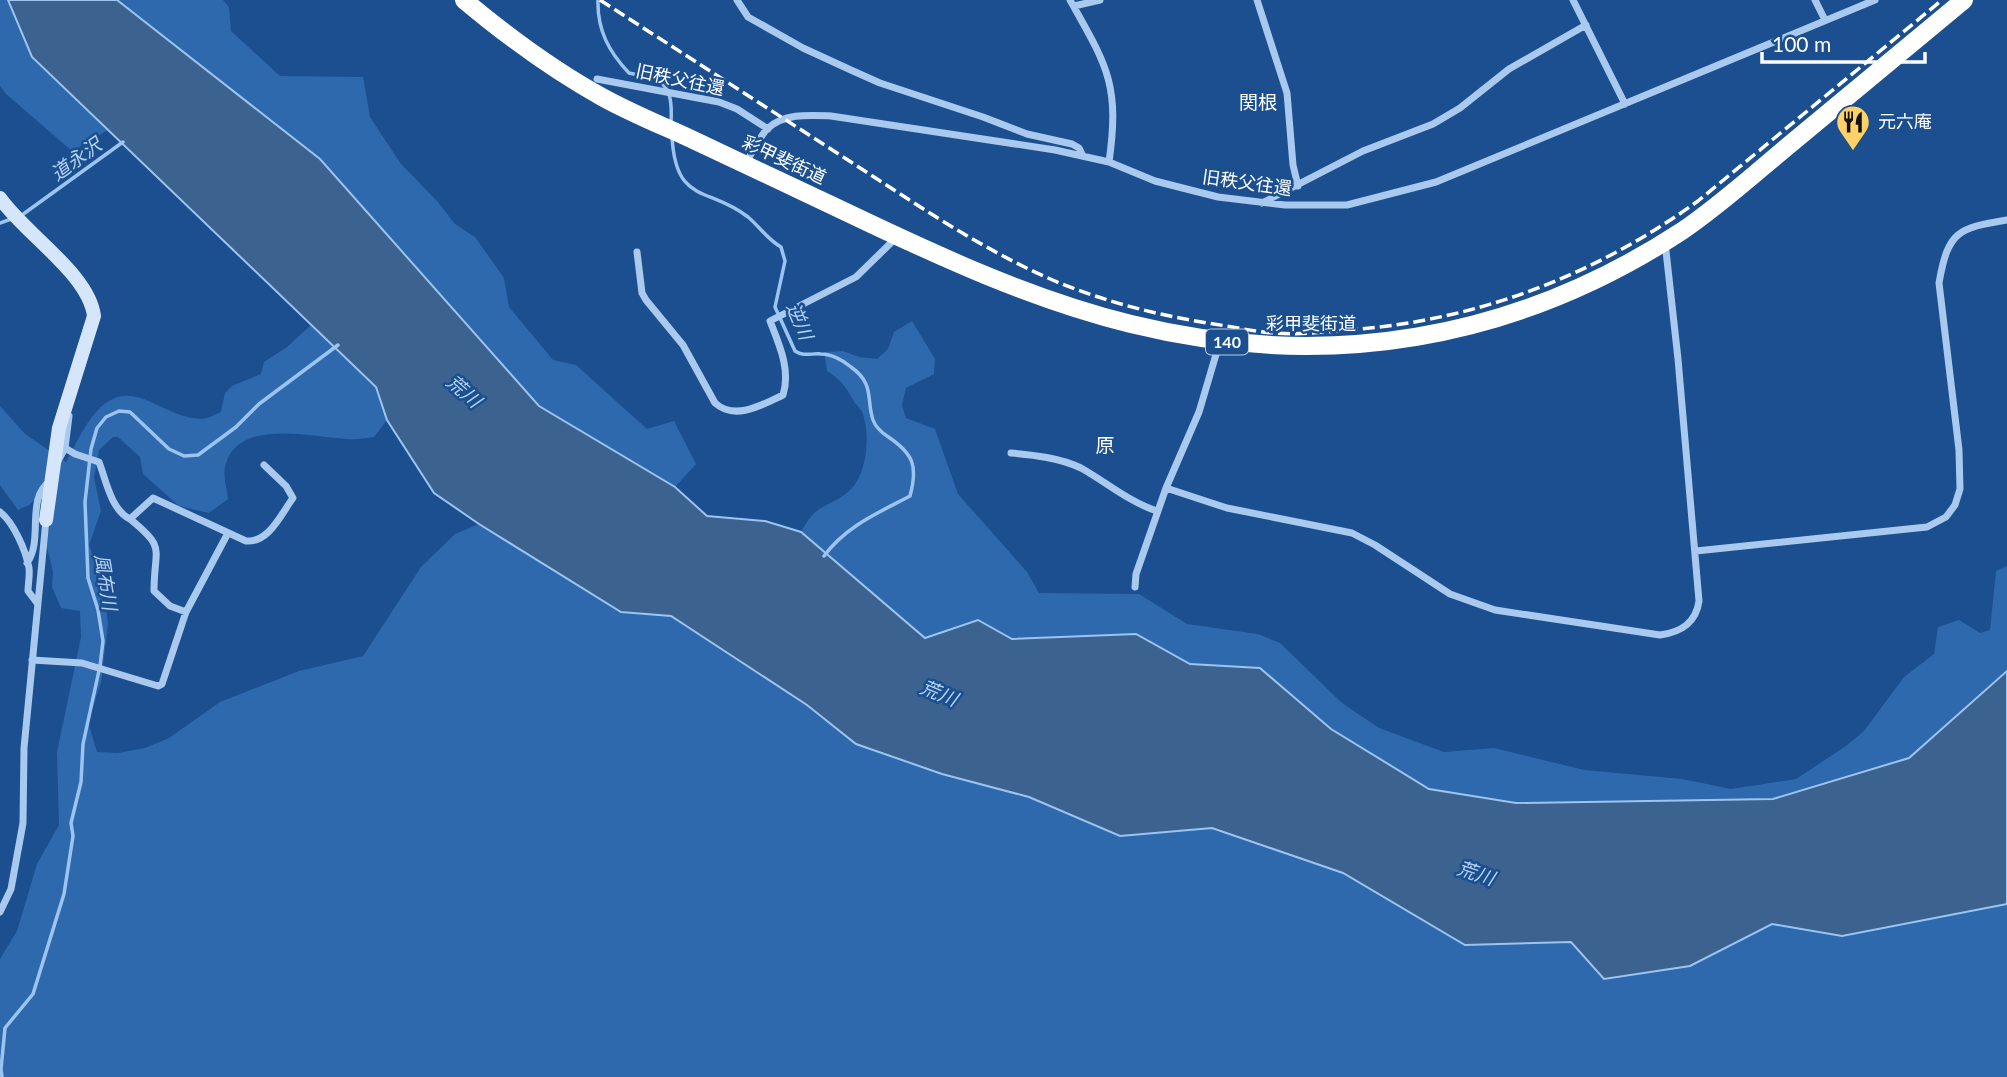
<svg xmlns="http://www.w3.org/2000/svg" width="2007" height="1077" font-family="Lato,'Noto Sans JP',sans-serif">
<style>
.green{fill:#2e69ad}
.water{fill:#3c6290;stroke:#9cc4f0;stroke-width:2}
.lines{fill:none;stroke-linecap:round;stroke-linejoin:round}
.stream{stroke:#9cc4f0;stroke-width:3.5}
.street{stroke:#a9c9ee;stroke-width:7}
.secondary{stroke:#d6e6fa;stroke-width:14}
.highway{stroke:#fff;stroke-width:18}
.rail{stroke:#fff;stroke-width:3.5;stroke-dasharray:12 5;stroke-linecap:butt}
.labels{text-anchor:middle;stroke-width:5;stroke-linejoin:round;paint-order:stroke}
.shield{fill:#1b4f8f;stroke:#bbcadd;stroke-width:2}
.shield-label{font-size:16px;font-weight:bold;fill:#fff}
.street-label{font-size:18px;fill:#fff;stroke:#1b4f8f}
.poi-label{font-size:18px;fill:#fff;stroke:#1b4f8f;text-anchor:start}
.neighbourhood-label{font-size:19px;fill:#fff;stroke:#1b4f8f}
.water-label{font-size:19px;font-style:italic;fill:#b5d3f5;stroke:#1b4f8f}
</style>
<rect width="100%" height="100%" fill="#1b4f8f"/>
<path class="green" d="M0,0h8l26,59 74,71 -36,21 -66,-57 -6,-8z
M117,0h106l6,7 2,24 49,45 83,1 7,40 31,47 37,38 17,22 20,13 29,41 5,29 44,53 23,5 71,64 27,-8 22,43 -21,23 -136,-81 -219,-247z
M912,321l23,38 -1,15 -28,14 -4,17 4,13 29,11 23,65 69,78 12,21 100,1 48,30 71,10 22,9 62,60 37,25 65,24 50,-4 90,22 98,9 49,10 65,-10 50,-33 18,-15 40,-54 30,-23 4,-27 21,-7 21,13 10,-3 6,-59 11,-5v105l-98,87 -137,41 -256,4 -87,-14 -98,-60 -70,-61 -71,-4 -54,-30 -124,5 -34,-19 -53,18 -124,-106c16,-31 28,-23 49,-42 17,-15 21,-57 12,-78 0,-1 -6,-8 -7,-9 -10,-16 -11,-21 -28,-32l-3,-19 19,-1 16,6 18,2 11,-10 6,-17z
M311,325l65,62 11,33 -13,17c-9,1 -18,3 -27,2 -35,-2 -111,-22 -122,28 -2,9 2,23 3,32l-19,14 -30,-7 -36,-32 -3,-17 -22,-20h-5l-14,13 -5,27 7,34 -12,34 15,43 4,36 -7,58 -13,40 9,30 21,1 27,-5 24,-10 51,-36 79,-31 64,-15 58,-89 34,-33 24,-10 142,88 50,4 136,89 49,39 86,30 87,23 91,39 92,-8 131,45 122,72 106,-3 119,24 82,-42 70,12 165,-32v173h-2007v-118l17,-28 20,-67 22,-39 -2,-73 24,-115 -1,-26 -19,-3 -9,-21 1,-15 -6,-25 5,-45 -10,-8 -13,11 -11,5 -18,-25v-79l25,28 41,28c9,-16 18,-37 31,-51 36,-38 63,7 104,8 6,0 13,-4 20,-7l4,-19 7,-7 29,-12 3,-12 23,-15z"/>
<path class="water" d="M8,0h109l203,159 219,247 136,81 32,29 58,5 36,11 124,106 53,-18 34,19 124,-5 54,30 70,4 71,61 98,60 87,14 257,-4 136,-41 98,-87v233l-165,32 -70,-12 -82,42 -86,13 -33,-37 -106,3 -122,-72 -131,-45 -92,8 -91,-39 -87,-23 -86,-30 -49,-39 -136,-89 -50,-4 -142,-88 -45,-31 -47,-73 -11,-33 -344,-330z"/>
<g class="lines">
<path class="stream" d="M598,0c-1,30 11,52 31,73 8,2 16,2 23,4 20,7 20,28 19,45
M672,137c4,68 36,49 76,80 12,10 19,22 33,30l4,14 -10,46 20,44c9,6 16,2 26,3 10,0 22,6 30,13 24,17 15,32 22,53 3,8 8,12 14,16 27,18 31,30 23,60 -32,17 -64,30 -86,60
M22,215l101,-73
M0,223l11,-4
M2,1077l-1,-8 4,-41 28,-34 31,-100 9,-58 -2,-13 10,-41 2,-38 17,-78 3,-25 -5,-31 -10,-32 -3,-76 6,-53 6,-21 9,-11 13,-6 11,1 39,37 15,7 14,-1 38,-28 23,-23 79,-59"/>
<path class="street" d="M737,0l11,17 55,31 50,23 27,12 103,34 44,17 45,10 7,4 4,8
M1070,0c37,66 50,84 39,162
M1257,0l30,93 6,72 5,21
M1573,0l52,104
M1815,0l10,20
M1074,6l26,-6
M597,79l122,23 18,7 31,20
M746,162c7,-10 13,-24 21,-33 17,-16 42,-14 64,-13l224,34 54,12 46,19 63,16 67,8h62l89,-23 439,-182
M1262,203l101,-52 70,-27 27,-16 49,-39 77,-44
M637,252l5,41 4,7 37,45 32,58c20,18 47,2 68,-8 8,-25 -4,-51 -13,-74l86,-44 41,-40
M1220,341l-21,71 -33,76 61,20 125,25 23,12 75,49 45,16 165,25c21,-3 36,-12 39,-34l-21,-242 -13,-117
M65,448l10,6 24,8c7,18 12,48 31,57
M1011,453c23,2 49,5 70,15 25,14 48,34 76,43
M58,461l7,-13 4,-32
M0,512c14,11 26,39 29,56 1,8 -1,16 -1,23l9,12
M1696,551l231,-24 19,-10 9,-12 5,-16 -1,-39 -20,-167c9,-52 19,-55 68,-63
M27,563c17,-23 -2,-64 23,-82
M1135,587l1,-13 30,-86
M186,612l-16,-6 -16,-15c0,-44 13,-42 -24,-72l23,-21 93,43c23,2 35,-27 47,-43l-7,-12 -22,-21
M32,660l50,3 76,23 4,-2 24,-72 42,-79
M0,912l11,-23 12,-66 1,-75 22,-228"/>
<path class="secondary" d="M0,198c25,36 89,76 94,118l-35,112 -13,92"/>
<path class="highway" d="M464,0c43,36 89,70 138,97 27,15 56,27 85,40 53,25 107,50 161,76 90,43 185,87 283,111 195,48 383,17 551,-93 37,-25 71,-56 106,-85 58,-48 117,-97 176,-146"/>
<path class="rail" d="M600,0c84,54 167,108 251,162 68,44 136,91 211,122 53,21 108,34 165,42 16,3 32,6 48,7 24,2 49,-1 73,-3 128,-9 246,-54 350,-129l244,-201"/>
</g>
<defs>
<g id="restaurant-pin" transform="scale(1.75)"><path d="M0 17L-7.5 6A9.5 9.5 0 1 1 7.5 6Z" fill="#ffd166" stroke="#1b4f8f"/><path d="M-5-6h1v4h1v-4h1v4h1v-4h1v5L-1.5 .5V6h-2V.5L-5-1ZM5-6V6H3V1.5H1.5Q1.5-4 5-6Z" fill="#111"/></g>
</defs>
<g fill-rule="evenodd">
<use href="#restaurant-pin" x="1853" y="122"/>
</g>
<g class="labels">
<rect class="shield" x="1206" y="329.5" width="42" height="25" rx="5"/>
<g class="shield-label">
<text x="1227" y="348">140</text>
</g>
<g class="street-label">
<text transform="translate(680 80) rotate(12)" y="6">旧秩父往還</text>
<text transform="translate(784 160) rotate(25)" y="6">彩甲斐街道</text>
<text transform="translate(1247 183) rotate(8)" y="6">旧秩父往還</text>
<text x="1311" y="330">彩甲斐街道</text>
</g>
<g class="poi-label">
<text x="1878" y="128">元六庵</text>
</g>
<g class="neighbourhood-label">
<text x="1258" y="109">関根</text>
<text x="1105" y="452">原</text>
</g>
<g class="water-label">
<text transform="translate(76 159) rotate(-36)" y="7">道永沢</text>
<text transform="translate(800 321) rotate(67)" y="7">逆川</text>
<text transform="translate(464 391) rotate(41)" y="7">荒川</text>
<text transform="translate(106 582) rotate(81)" y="7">風布川</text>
<text transform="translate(939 693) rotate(22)" y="7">荒川</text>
<text transform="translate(1476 873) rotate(18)" y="7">荒川</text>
</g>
</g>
<path d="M1762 52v10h163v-10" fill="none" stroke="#ffffff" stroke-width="3.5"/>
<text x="1772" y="52" font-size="21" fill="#ffffff" stroke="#1b4f8f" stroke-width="5" paint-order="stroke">100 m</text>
</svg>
